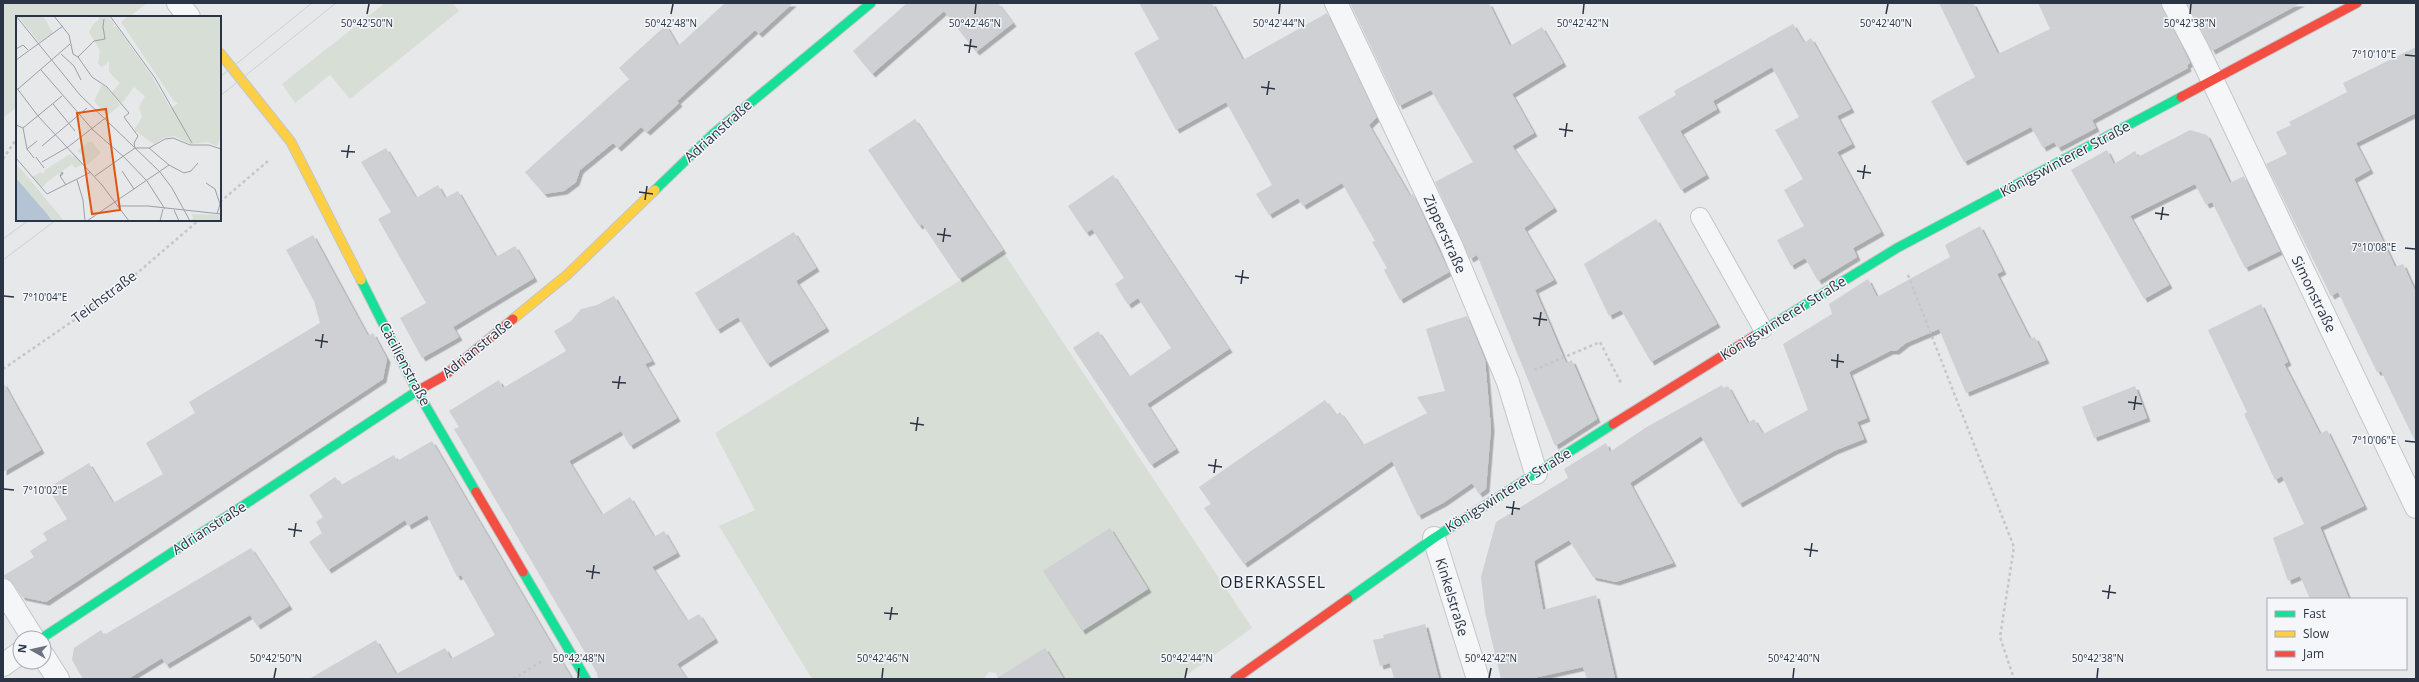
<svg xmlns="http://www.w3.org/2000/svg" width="2419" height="682" font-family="'Open Sans',sans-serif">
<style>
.green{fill:#d6ded6}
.building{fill:#ced0d3;filter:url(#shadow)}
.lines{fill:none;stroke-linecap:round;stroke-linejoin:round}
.lane-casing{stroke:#c4c6c8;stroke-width:20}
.street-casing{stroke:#c4c6c8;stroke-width:24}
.fast-casing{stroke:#c4c6c8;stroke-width:11}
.slow-casing{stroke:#c4c6c8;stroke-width:11}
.jam-casing{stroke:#c4c6c8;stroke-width:11}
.path{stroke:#c5c6ca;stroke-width:2.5;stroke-dasharray:3 3;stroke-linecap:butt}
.lane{stroke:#f5f6f7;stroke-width:18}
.street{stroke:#f5f6f7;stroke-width:22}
.fast{stroke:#16e098;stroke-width:9}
.slow{stroke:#ffcf43;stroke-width:9}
.jam{stroke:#f24e42;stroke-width:9}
.tram{stroke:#cecfd2;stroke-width:1}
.ticks{fill:none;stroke:#2b3445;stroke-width:1.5}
.labels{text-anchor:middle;stroke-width:3;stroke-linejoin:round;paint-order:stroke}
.street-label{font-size:14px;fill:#2b3445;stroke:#f4f6f9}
.quarter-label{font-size:16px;letter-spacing:1px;fill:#1d2536;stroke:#f4f6f9}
.inset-road{fill:none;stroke:#9ba0a8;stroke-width:1}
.view{fill:#df570f;fill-opacity:0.15;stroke:#df570f;stroke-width:2}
.inset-edge{fill:none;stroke:#2b3445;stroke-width:2}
.ticks-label{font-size:10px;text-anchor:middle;fill:#2b3445;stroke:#f4f6f9;stroke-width:3;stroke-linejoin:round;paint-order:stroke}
</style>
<defs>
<filter id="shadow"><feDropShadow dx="3.5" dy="3.5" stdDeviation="0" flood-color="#0004"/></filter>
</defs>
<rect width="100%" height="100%" fill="#e6e8ea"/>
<path class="green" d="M3,3h144l-18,14h-112v90l-14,11z
M385,3h68l6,8 -109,88 -20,-24 -35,28 -13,-19z
M1004,253l248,375 -71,51h-118l-18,-30 -47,28 -2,-4 -7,-1 -5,7h-172l-93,-153 36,-16 -40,-77z"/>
<path class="building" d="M725,3h68l-34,31 -4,-4 -78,71 2,2 -32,29 -6,-5 -23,21 -5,-5 -33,27 -4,12 -12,9 -20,3 -19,-22 104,-93 -10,-11 47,-43 12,21z
M907,3h91l15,20 -37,29 -32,-41 -72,63 -19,-23z
M1139,3h73l31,57 84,-47 50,104 -8,8 41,71 3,-2 36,78 -49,28 -16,-30 3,-2 -15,-26 3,-1 -33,-58 -39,23 -5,-8 -29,17 -13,-21 16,-9 -46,-83 -50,28 -42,-77 25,-14z
M1350,3h139l21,43 32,-19 21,36 -51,31 22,39 -22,13 42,62 -30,20 30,52 -19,10 31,73 6,-3 25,59 -42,27 -78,-191 -7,4 -35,-77 38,-20 -42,-72 -32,16z
M1939,3h34l25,51 52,-25 -12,-26h123l29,60 -3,2 1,3 -96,52 4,8 -38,20 -4,-6 -11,6 -12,-21 -67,35 -33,-61 44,-24z
M2187,3h114l-89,48z
M1793,24l11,19 7,-5 40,71 -14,7 15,28 -15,8 44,80 -28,16 4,9 -39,24 -13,-23 -14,8 -14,-26 27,-14 -20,-36 19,-11 -28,-49 24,-13 -27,-50 -59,34 4,8 -37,22 26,44 -25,15 -43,-73 38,-22 -2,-4z
M2416,47v66l-60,30 14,27 -16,9 41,88 8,-3 13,29v150l-35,-72 -4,1 -39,-80 -7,4 -65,-132 21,-10 -11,-22 15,-7 -2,-3 58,-30 -4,-9z
M915,119l88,131 -44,29 -37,-55 -3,2 -51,-76z
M2190,130l17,5 23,48 14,-7 36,75 -35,17 -33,-66 -6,3 -11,-21 -65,32 39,69 -25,14 -73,-129 36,-20 7,14 21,-13 3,6z
M386,148l30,50 22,-13 7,13 13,-7 38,66 19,-11 19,32 -81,49 6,10 -37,21 -22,-40 26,-15 -48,-84 13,-7 -30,-50z
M1113,175l116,174 -82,55 29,45 -25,16 -78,-117 25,-17 31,46 42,-29 -33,-50 -10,7 -13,-21 9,-6 -32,-49 -6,4 -18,-27z
M1656,219l61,105 -66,38 -30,-52 -12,6 -25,-52z
M1980,226l23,45 -6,3 33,65 5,-2 11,23 -80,33 -27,-64 -33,14 -10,8h-6l-41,21 18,46 -10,4 7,17 -30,12 -95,53 -38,-68 -71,47 43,80 -57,19 -23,-5 -24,-37 -35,21 9,49 53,-15 19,84h-28l-4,-12 -54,12h-28l-16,-67 -4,-35 15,-55 72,-44 -4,-9 42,-26 4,9 35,-24 77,-43 1,3 5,-2 20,37 6,-4 9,15 45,-24 -25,-66 49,-30 -3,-10 28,-18 11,-7 9,18 73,-40 -5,-12z
M794,232l22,36 -20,13 30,47 -59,36 -29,-47 -21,13 -22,-37z
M313,235l55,101 5,-3 14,26 -4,20 -337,223 -24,-5 -9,-14 -10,-7 31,-19 -4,-6 17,-11 -4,-7 24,-14 -19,-31 41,-25 24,40 50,-29 -17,-31 49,-30 -6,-11 131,-79 -6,-22 -28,-51z
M614,296l38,65 -7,3 32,54 -47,28 -9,-15 -52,30 33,54 28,-18 24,40 10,-6 13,22 -25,14 35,54 12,-7 16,25 -38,25 10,15h-89l-1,-6 -143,-244 5,-2 -10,-16 50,-31 4,8 63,-37 -12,-20 17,-10 10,-12 16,-4z
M2261,304l27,58 -4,2 36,70 7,-4 37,76 -44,21 29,72h-39l-10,-23 -12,5 -15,-43 31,-14 -22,-48 -7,4 -31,-66 3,-2 -39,-82z
M1467,316l18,44 6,68 -5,61 -7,5 -7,-11 -29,20 -25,13 -26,-55 -148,103 -40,-56 7,-4 -12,-17 126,-87 11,15 4,-3 23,33 64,-32 -10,-16 28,-6 -19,-62z
M3,382l38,68 -38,22z
M2135,386l12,32 -53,20 -12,-31z
M432,441l140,238h-263l67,-39 20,34 49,-26 6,11 44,-24 -34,-60 -4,2 -30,-62 -19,11 -3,-6 -77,50 -19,-28 13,-9 -6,-11 7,-5 -14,-22 26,-18 6,8 53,-30 3,6z
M1110,528l38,61 -66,42 -39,-60z
M251,548l38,58 -32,20 -7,-11 -84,50 -4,-7 -34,21h-45l-11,-19 2,-12 27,-18 3,5z
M1425,624l14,55h-45l-4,-16 -10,3 -7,-26 11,-2 -1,-3z
M1045,648l19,31h-69z"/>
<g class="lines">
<g class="lane-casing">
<path id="lane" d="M1700,217l63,112"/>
</g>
<g class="street-casing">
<path id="street" d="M178,3l11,14
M1336,3l115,242 57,137 28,91
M2173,3l25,47 218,457
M1434,538l44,141
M3,590l30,48
M44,657l14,22
M3,665l17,-12"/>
</g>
<g class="fast-casing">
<path id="fast" d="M655,190l58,-56 158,-131
M361,280l56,111 59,101
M1754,336l143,-88 284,-151
M523,572l63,107
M1348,599l86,-61 179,-114
M42,638l375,-247"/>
</g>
<g class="slow-casing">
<path id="slow" d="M220,53l71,89 70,138
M513,319l55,-45 87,-84"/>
</g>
<g class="jam-casing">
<path id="jam" d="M2181,97l176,-94
M417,391l27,-15 69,-57
M1613,424l141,-88
M476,492l47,80
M1235,679l113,-80"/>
</g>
<path class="path" d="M3,159l14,-21
M220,202l48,-41
M1908,275l106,272 -14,90 14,42
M3,369l112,-77 84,-72
M1534,370l66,-28 22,43
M513,679l29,-18"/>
<use href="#lane" class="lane"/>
<use href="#street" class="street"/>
<use href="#fast" class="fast"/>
<use href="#slow" class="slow"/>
<use href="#jam" class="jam"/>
<path class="tram" d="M220,77l92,-74
M220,96l116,-93
M3,239l26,-19
M3,260l53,-40"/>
</g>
<path class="ticks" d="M367,14l2,-10M671,14l2,-10M975,14l1,-10M1279,14l1,-10M1583,14l1,-10M1886,14l2,-10M2190,14l1,-10M964,45l13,2M969,53l2,-14M2405,55l10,1M1261,87l14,2M1267,95l2,-14M1559,129l14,2M1565,137l2,-14M341,151l14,1M347,158l2,-13M1857,171l14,2M1863,179l2,-14M639,192l14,2M645,200l2,-14M2155,213l14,2M2161,220l2,-13M937,234l14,2M943,242l2,-14M2405,248l10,1M1235,276l14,2M1241,284l2,-14M4,296l10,1M1533,318l14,2M1539,326l2,-14M315,340l13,2M321,348l2,-14M1831,360l13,2M1837,368l1,-14M612,382l14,1M618,389l2,-13M2128,402l14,2M2134,410l2,-14M910,423l14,2M916,431l2,-14M2405,441l10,1M1208,465l14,2M1214,473l2,-14M4,489l10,1M1506,507l14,2M1512,515l2,-14M288,529l14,2M294,537l2,-14M1804,549l14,2M1810,557l2,-14M586,571l14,2M592,579l2,-14M2102,591l14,2M2108,599l2,-14M884,613l14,1M890,620l2,-13M274,678l2,-10M578,678l1,-10M882,678l1,-10M1185,678l2,-10M1489,678l2,-10M1793,678l1,-10M2097,678l1,-10"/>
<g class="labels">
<g class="street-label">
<text transform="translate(718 131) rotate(-42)" y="5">Adrianstraße</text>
<text transform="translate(2065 159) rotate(-28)" y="5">Königswinterer Straße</text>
<text transform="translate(1445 234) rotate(66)" y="5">Zipperstraße</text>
<text transform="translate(2314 294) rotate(64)" y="5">Simonstraße</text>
<text transform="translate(104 297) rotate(-37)" y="5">Teichstraße</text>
<text transform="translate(1783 318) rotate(-32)" y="5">Königswinterer Straße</text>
<text transform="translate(477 348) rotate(-39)" y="5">Adrianstraße</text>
<text transform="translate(405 364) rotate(62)" y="5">Cäcilienstraße</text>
<text transform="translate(1508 490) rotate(-32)" y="5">Königswinterer Straße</text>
<text transform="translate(209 528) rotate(-33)" y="5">Adrianstraße</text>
<text transform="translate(1452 597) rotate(73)" y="5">Kinkelstraße</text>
</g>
<g class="quarter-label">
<text x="1273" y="588">OBERKASSEL</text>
</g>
</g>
<g transform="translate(16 16)">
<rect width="205" height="205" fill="#e6e8ea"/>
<path d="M2,0h25l10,17 -14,9zM82,0h10l6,8 -1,3 3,-1 35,49 20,34 7,-6 -4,-2 -53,-79 7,-6h93v120l-4,10 -9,-4 -18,2 -16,-8 -10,2 -10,6 -20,-14 8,-13 -3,-10 6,-11 -11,-9 -11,15h-4l-7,-10 8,-9 -11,-11v-11l-7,6 -4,-3 2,-14 -11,-18 5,-9 5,-3zM86,69l5,3 13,17 -13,11 -13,-15zM72,126h4l9,11 -14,12 -6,-6 4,-3 -8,-5zM54,138l2,3 3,-2 8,9 -8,4 -3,-4 -25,18 -5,6 -10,-11 9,-5 2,2 2,-4zM0,148l5,5 43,52h-12l-36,-43zM176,198l29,1v6h-30l2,-3z" fill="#d6ded6"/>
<path d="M0,162l31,36 5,7h-36z" fill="#b4c4d5"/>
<path class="inset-road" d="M0,0l64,79 80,77 12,16 18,33M38,0l15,19 4,19 5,3 14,20 15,10 22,26 -5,4 14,19 -4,7 1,5M94,0l45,62 37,65M0,33l7,-4 5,5M45,38l13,12 7,14M62,41l16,-16 11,-2 -2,-12 1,-8M0,44l47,-34M25,54l52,60 31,27 23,24 18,28M0,71l22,29 64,69 27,36M2,73l52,-45M37,88l22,27M0,109l7,3 4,21 7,9M7,112l39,-32M26,130l45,-38M119,132h14l20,17 15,8 7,-2 7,-8M133,132l16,-9 8,-1 17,7h19l12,4M11,133l10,-8M20,141l8,11M0,142l31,36 44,-22M26,146l26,-15 40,-31M106,155l12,18M44,160l2,-4 1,2 -3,2 6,9M79,160l40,-28M61,164l6,20 2,21M190,167l9,6 5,15 -3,10M102,190h30l73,8M158,194l5,11M71,205l82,-56M144,205l3,-12"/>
<path class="view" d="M90,93l14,101 -28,4 -15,-101z"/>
<rect width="205" height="205" class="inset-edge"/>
</g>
<g class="ticks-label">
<text x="367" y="27">50°42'50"N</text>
<text x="671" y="27">50°42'48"N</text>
<text x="975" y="27">50°42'46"N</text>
<text x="1279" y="27">50°42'44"N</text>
<text x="1583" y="27">50°42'42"N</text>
<text x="1886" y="27">50°42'40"N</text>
<text x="2190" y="27">50°42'38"N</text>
<text x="2374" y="58">7°10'10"E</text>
<text x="2374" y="251">7°10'08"E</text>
<text x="45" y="301">7°10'04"E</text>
<text x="2374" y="444">7°10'06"E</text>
<text x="45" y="494">7°10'02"E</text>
<text x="276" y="662">50°42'50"N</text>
<text x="579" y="662">50°42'48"N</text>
<text x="883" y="662">50°42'46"N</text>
<text x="1187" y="662">50°42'44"N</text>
<text x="1491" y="662">50°42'42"N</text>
<text x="1794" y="662">50°42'40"N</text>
<text x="2098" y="662">50°42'38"N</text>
</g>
<rect width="2419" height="682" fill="none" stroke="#2b3445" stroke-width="8"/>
<rect x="2267" y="598" width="140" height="72" fill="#f4f6f9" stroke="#a4a8b1"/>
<rect x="2275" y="611" width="20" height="6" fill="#16e098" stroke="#a4a8b1"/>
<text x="2303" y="618" font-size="12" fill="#2b3445">Fast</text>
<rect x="2275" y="631" width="20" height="6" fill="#ffcf43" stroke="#a4a8b1"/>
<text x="2303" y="638" font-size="12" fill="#2b3445">Slow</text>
<rect x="2275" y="651" width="20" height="6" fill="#f24e42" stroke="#a4a8b1"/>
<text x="2303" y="658" font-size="12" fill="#2b3445">Jam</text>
<g transform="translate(32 650) rotate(278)"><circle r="19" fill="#f4f6f9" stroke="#a4a8b1"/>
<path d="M0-3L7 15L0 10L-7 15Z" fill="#6c737f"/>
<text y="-6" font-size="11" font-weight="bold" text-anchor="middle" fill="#2b3445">N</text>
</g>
</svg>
